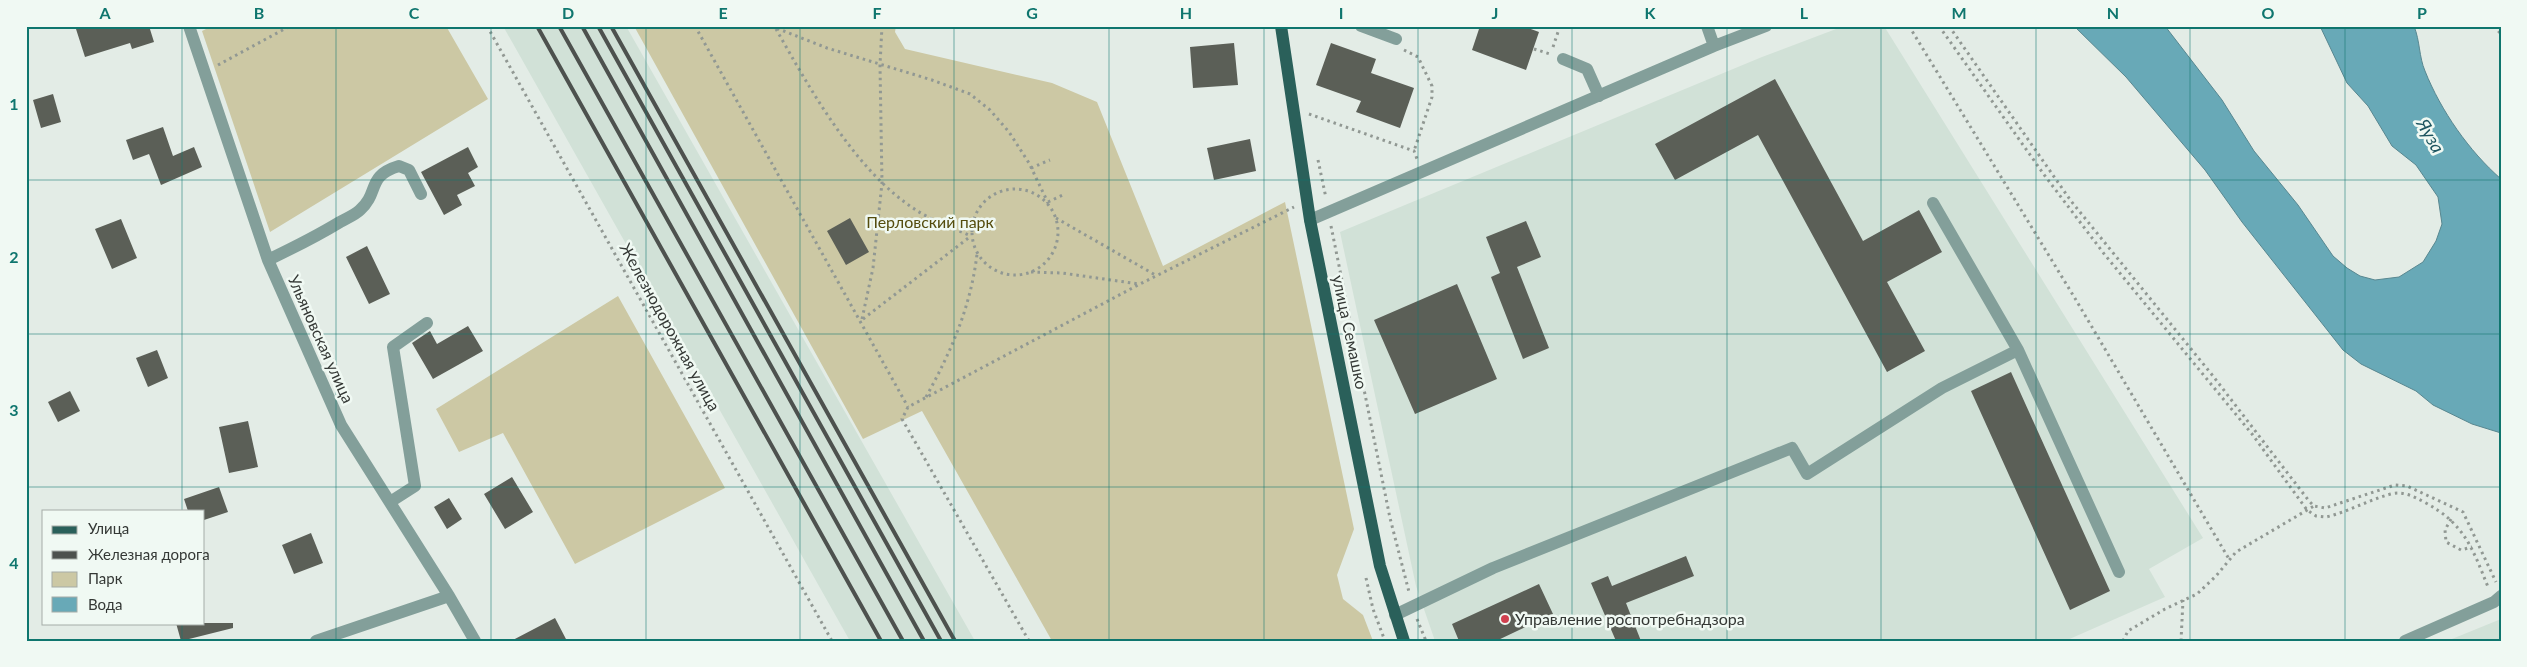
<svg xmlns="http://www.w3.org/2000/svg" width="2527" height="667" font-family="Lato,sans-serif">
<style>
.built{fill:#d1e1d7}
.green{fill:#ccc8a4}
.water{fill:#68a9b7;stroke:#588790}
.building{fill:#5b5f57}
.lines{fill:none;stroke-linecap:round;stroke-linejoin:round}
.path{stroke:#919893;stroke-width:3;stroke-dasharray:2.5 4;stroke-linecap:butt}
.minor{stroke:#839f9a;stroke-width:12}
.major{stroke:#2a605a;stroke-width:12}
.rail{stroke:#4d514e;stroke-width:4}
.grid{fill:none;stroke:#0f766e;stroke-width:1;stroke-opacity:0.55}
.poi-dot{fill:#d0404f;stroke:#f0f9f3;stroke-width:2}
.labels{text-anchor:middle;stroke-width:5;stroke-linejoin:round;paint-order:stroke}
.park-label{font-size:16px;fill:#544c0d;stroke:#f0f9f3}
.street-label{font-size:16px;fill:#343835;stroke:#f0f9f3}
.poi-label{font-size:16px;fill:#343835;stroke:#f0f9f3;text-anchor:start}
.water-label{font-size:18px;font-style:italic;fill:#1d5560;stroke:#f0f9f3}
.neatline{fill:none;stroke:#0f766e;stroke-width:2}
.grid-label{font-size:16px;text-anchor:middle;font-weight:bold;fill:#0f766e}
</style>
<rect width="100%" height="100%" fill="#e3ece6"/>
<path class="built" d="M503,26h123l349,615h-125z
M1844,26h40l319,512 -54,31 16,28 -100,44h-630l-19,-55 -76,-354 422,-175z
M2501,619v22h-54z"/>
<path class="green" d="M212,26h234l42,73 -218,133 -68,-201z
M634,26h262l-1,6 10,17 147,34 45,19 66,164 122,-64 69,327 -17,46 6,24 20,16 10,26h-321l-130,-230 -59,28z
M618,296l107,192 -150,76 -72,-131 -44,19 -23,-43z"/>
<path class="water" d="M2074,26h91l57,74 32,51 44,54 35,51 14,12 13,8 15,4 24,-3 24,-15 13,-21 6,-17 -4,-27 -22,-32 -24,-19 -24,-40 -21,-23 -27,-57h94c6,15 5,31 11,45 16,40 44,80 76,108v254l-29,-9 -39,-19 -17,-14 -55,-27 -18,-14 -101,-128 -37,-52 -79,-93z"/>
<path class="building" d="M86,26h63l5,16 -22,7 -2,-6 -45,14 -9,-28z
M1480,26h43l16,6 -13,38 -54,-20z
M1234,43l4,42 -45,3 -3,-41z
M1331,43l45,16 -5,14 43,15 -14,40 -44,-16 5,-11 -45,-16z
M1775,79l88,162 56,-31 23,42 -55,30 38,69 -38,21 -129,-237 -83,45 -20,-36z
M53,94l8,28 -20,6 -8,-28z
M163,127l10,29 21,-9 8,20 -41,18 -12,-31 -16,6 -7,-20z
M1250,139l6,32 -42,9 -7,-32z
M468,147l10,20 -10,6 7,13 -18,9 5,10 -18,10 -23,-43z
M850,218l19,34 -23,13 -19,-34z
M121,219l16,39 -25,11 -17,-40z
M1526,221l15,36 -24,10 32,81 -26,11 -32,-82 9,-4 -14,-36z
M367,246l23,48 -21,10 -23,-47z
M1457,284l40,95 -82,35 -41,-94z
M468,326l15,25 -50,28 -21,-36 18,-12 7,13z
M157,350l11,28 -20,9 -12,-29z
M2011,372l99,219 -40,19 -99,-219z
M70,391l10,20 -22,11 -10,-20z
M248,421l10,46 -29,6 -10,-46z
M512,477l21,35 -28,17 -21,-35z
M219,487l9,25 -24,8v-9h-16l-4,-12z
M449,498l13,21 -15,10 -13,-22z
M311,533l12,30 -29,11 -12,-29z
M1686,556l8,20 -68,27 15,38h-25l-25,-58 17,-7 4,10z
M1539,584l14,30 -57,27h-37l-7,-17z
M555,618l12,23h-56z
M176,623h57v5l-52,13z"/>
<g class="lines">
<path class="path" d="M487,26l345,615
M695,26l213,381
M771,26l56,22 105,32 38,14 20,16 19,22 20,31 21,44
M1909,26l167,274 153,259
M1939,26l106,150 60,79 147,179 55,76 9,6 10,1c22,-5 42,-17 65,-23 12,-3 22,2 33,8 40,21 48,45 64,85
M1949,26l122,175 142,175 96,125 5,5 11,2 70,-23 12,1 56,26 33,70
M2494,26l7,8
M776,29c34,60 80,143 140,181 17,11 36,18 55,26
M1553,47l7,-21
M1534,49l16,5
M1404,50l14,7 14,29v11l-18,54
M218,65l72,-39
M1309,114l105,37 3,8
M1318,160l8,38
M1031,168l19,-8
M972 232a43 43 0 1 1 86 0a43 43 0 1 1-86 0Z
M1048,202l17,-8
M1056,218l101,58
M1331,226l59,292 19,74
M1031,272l31,1 77,11
M862,319l11,-51 9,-85 -2,-118 2,-39
M863,319l108,-83
M926,397c25,-45 45,-91 51,-143
M2451,519l-6,11 1,12 15,8 11,-3
M1366,578l7,31 12,32
M1417,619l9,22
M1029,641l-127,-222 6,-12 232,-123 154,-77
M2123,641l5,-10 37,-22 32,-15 19,-18 20,-24 78,-46
M2181,641l2,-41"/>
<path class="minor" d="M189,26l79,234 73,165 108,171 26,45
M1361,26l35,13
M1707,26l7,20
M1563,59l24,10 12,27
M1310,220l404,-174 52,-20
M268,260c25,-12 49,-24 72,-38 7,-4 15,-7 20,-12 20,-18 6,-34 39,-44l10,4 12,24
M2018,350l101,222
M390,502l25,-16 -22,-139 34,-24
M1395,615l98,-47 299,-120 15,26 135,-86 76,-38 -85,-147
M316,641l133,-45
M2405,641l89,-39 7,-6"/>
<path class="major" d="M1281,26l29,194 70,346 24,75"/>
<path class="rail" d="M537,26l344,615
M559,26l344,615
M582,26l342,615
M598,26l343,615
M611,26l344,615"/>
</g>
<path class="grid" d="M182,26v485M336,26v615M491,26v615M646,26v615M800,26v615M954,26v615M1109,26v615M1264,26v615M1418,26v615M1572,26v615M1727,26v615M1881,26v615M2036,26v615M2190,26v615M2345,26v615M26,180h2475M26,334h2475M26,487h2475M182,623v18"/>
<circle class="poi-dot" cx="1505" cy="619" r="5"/>
<g class="labels">
<g class="park-label">
<text x="930" y="228">Перловский парк</text>
</g>
<g class="street-label">
<text transform="translate(670 327) rotate(61)" y="6">Железнодорожная улица</text>
<text transform="translate(1350 332) rotate(78)" y="6">улица Семашко</text>
<text transform="translate(321 339) rotate(66)" y="6">Ульяновская улица</text>
</g>
<g class="poi-label">
<text x="1515" y="625">Управление роспотребнадзора</text>
</g>
<g class="water-label">
<text transform="translate(2430 136) rotate(60)" y="6">Яуза</text>
</g>
</g>
<rect width="2527" height="667" fill="none" stroke="#f0f9f3" stroke-width="55"/>
<rect x="42" y="510" width="162" height="115" fill="#f0f9f3" stroke="#a5aca7"/>
<rect x="52" y="526" width="25" height="8" fill="#2a605a" stroke="#a5aca7"/>
<text x="88" y="534" font-size="15" fill="#343835">Улица</text>
<rect x="52" y="551" width="25" height="8" fill="#4d514e" stroke="#a5aca7"/>
<text x="88" y="560" font-size="15" fill="#343835">Железная дорога</text>
<rect x="52" y="572" width="25" height="15" fill="#ccc8a4" stroke="#a5aca7"/>
<text x="88" y="584" font-size="15" fill="#343835">Парк</text>
<rect x="52" y="597" width="25" height="15" fill="#68a9b7" stroke="#a5aca7"/>
<text x="88" y="610" font-size="15" fill="#343835">Вода</text>
<rect x="28" y="28" width="2472" height="612" class="neatline"/>
<g class="grid-label">
<text x="105" y="19">A</text>
<text x="259" y="19">B</text>
<text x="414" y="19">C</text>
<text x="568" y="19">D</text>
<text x="723" y="19">E</text>
<text x="877" y="19">F</text>
<text x="1032" y="19">G</text>
<text x="1186" y="19">H</text>
<text x="1341" y="19">I</text>
<text x="1495" y="19">J</text>
<text x="1650" y="19">K</text>
<text x="1804" y="19">L</text>
<text x="1959" y="19">M</text>
<text x="2113" y="19">N</text>
<text x="2268" y="19">O</text>
<text x="2422" y="19">P</text>
<text x="14" y="110">1</text>
<text x="14" y="263">2</text>
<text x="14" y="416">3</text>
<text x="14" y="569">4</text>
</g>
</svg>
